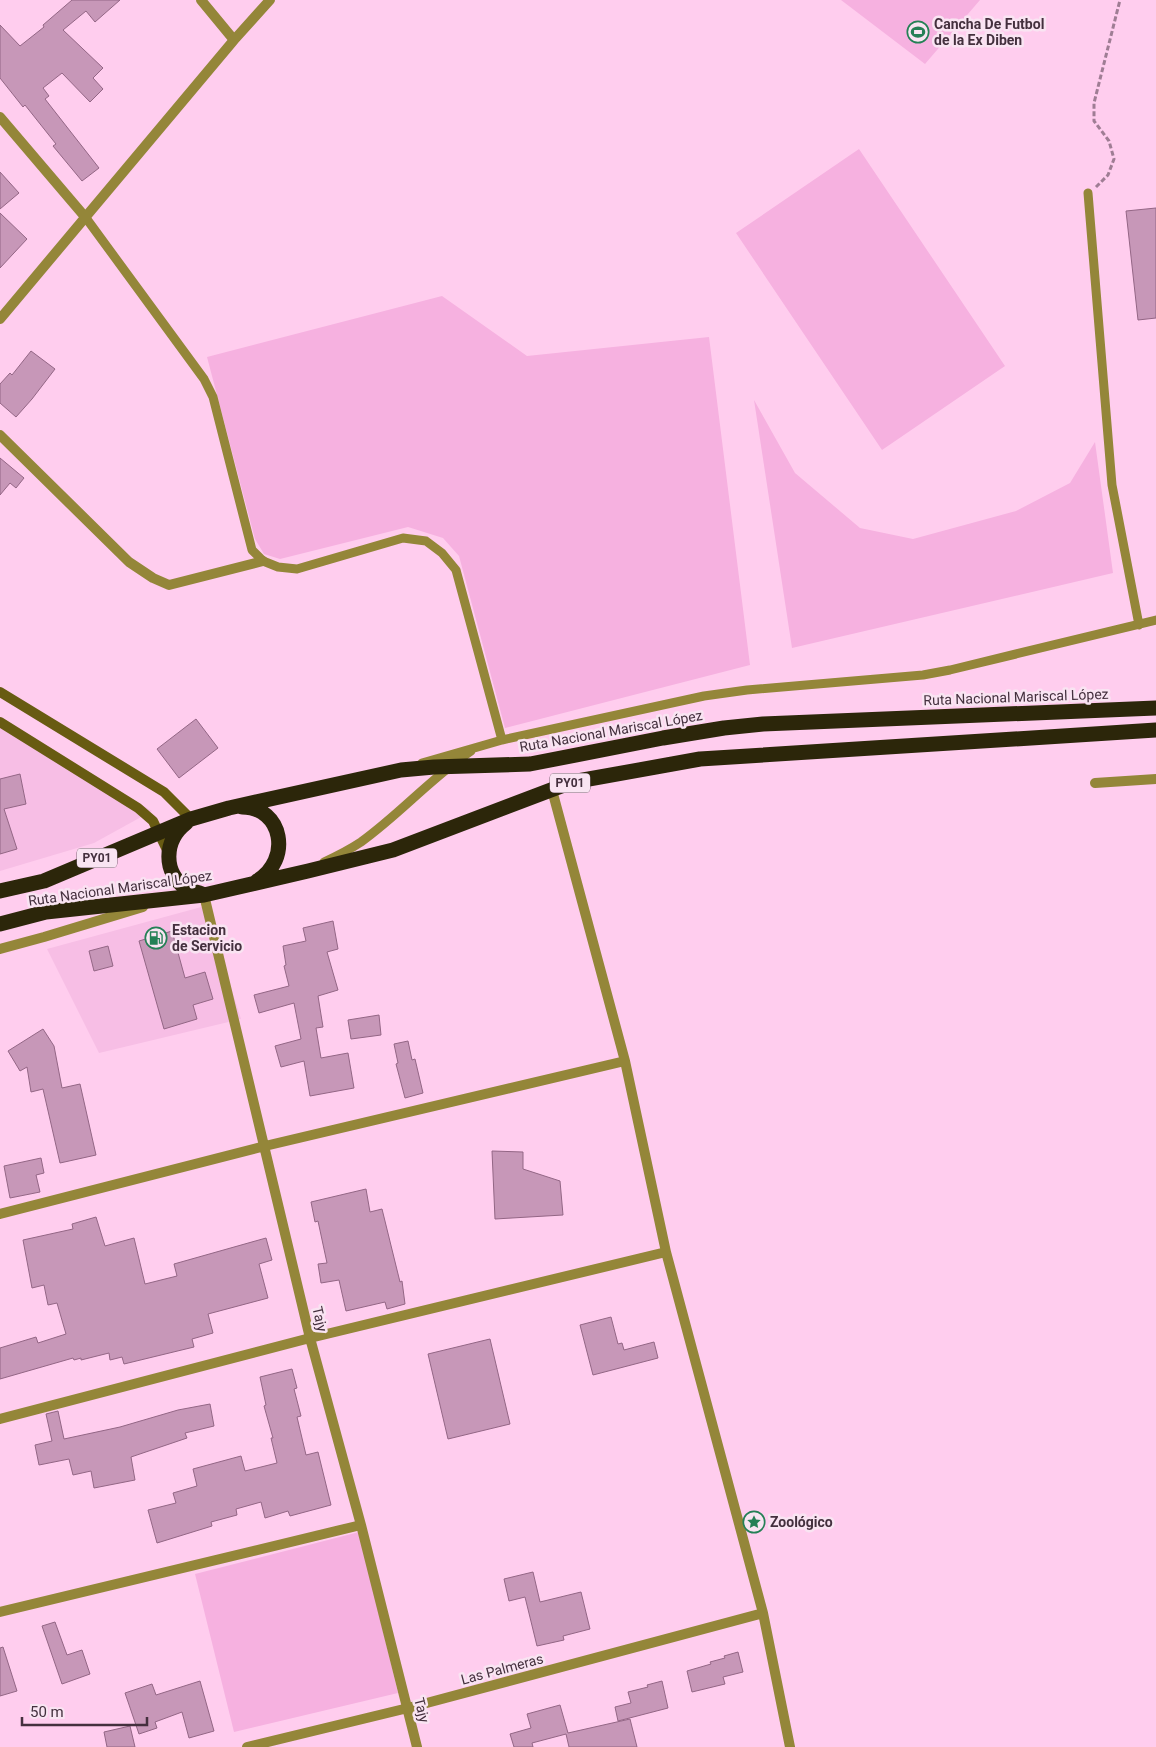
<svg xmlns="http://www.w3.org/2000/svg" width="1156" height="1747" font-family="Roboto,sans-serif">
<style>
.built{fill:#f7bee5}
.green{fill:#f6b1e0}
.building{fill:#c797b8;stroke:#936685}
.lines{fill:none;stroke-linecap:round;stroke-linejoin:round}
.path{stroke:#9f7d94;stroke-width:3;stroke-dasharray:5 2.5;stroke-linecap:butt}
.lane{stroke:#948639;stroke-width:9}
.street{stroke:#948639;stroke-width:10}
.secondary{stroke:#685b12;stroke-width:10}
.highway{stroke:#2c260a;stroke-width:15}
.labels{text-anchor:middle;stroke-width:5;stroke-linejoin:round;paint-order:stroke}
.shield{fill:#f9e4f2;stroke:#7a6674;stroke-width:1}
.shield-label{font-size:12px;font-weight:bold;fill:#44303e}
.poi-label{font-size:14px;font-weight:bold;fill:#44303e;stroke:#f9e4f2;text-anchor:start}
.street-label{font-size:14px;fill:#44303e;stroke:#f9e4f2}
</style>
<rect width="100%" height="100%" fill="#ffcdee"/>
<path class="built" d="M0,722l152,89 -58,32 -94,28z
M205,906l36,113 -142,34 -52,-104z"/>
<path class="green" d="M841,0h139l-55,64z
M859,149l146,217 -123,84 -146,-217z
M442,296l85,60 182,-19 41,328 -245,63 -46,-172 -16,-18 -35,-11 -128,32 -16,-5 -9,-15 -48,-182z
M754,400l41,73 65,55 53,11 103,-28 54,-28 25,-41 18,131 -321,75z
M359,1532l39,161 -164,39 -39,-158z"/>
<path class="building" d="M72,0h48l-25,22 -9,-11 -23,19 40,38 -10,10 10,11 -13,13 -28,-29 -19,15 6,8 -4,3 54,69 -17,13 -29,-35 3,-2 -31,-39 -2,2 -23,-29v-53l20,21 24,-19 -1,-2z
M0,172l19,21 -19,16z
M1156,208v110l-18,2 -12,-109z
M0,213l27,26 -27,29z
M31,351l24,18 -23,30 -16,18 -16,-14v-19l10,-11 2,2z
M0,458l24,20 -8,10 -6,-5 -10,12z
M196,719l22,29 -39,30 -22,-29z
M20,774l6,30 -22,5 13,40 -17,5v-75z
M333,921l5,28 -11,3 11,38 -20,6 5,31 -7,1 5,30 27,-5 6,35 -44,8 -6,-35 -23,6 -6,-21 26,-7 -7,-36 -35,10 -5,-18 35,-9 -5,-20 2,-1 -3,-19 23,-5 -3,-13z
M172,931l13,47 20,-6 8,27 -20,6 4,14 -33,10 -25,-88z
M108,946l5,20 -19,5 -5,-20z
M379,1015l2,20 -30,4 -3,-19z
M43,1029l11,17 8,42 18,-4 16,71 -36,8 -17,-74 -12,3 -4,-25 -7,4 -12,-20z
M408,1041l4,19 3,-1 8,34 -18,5 -9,-34 2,-1 -4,-19z
M492,1151l31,1v17l37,12 3,34 -68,4z
M41,1158l3,15 -8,2 4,17 -30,6 -6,-32z
M366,1189l4,23 12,-3 18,73 2,-1 3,23 -18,5 -2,-7 -39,9 -7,-31 -18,3 -3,-19 9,-1 -9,-42 -3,1 -4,-20z
M96,1217l9,29 29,-8 11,46 32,-8 -3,-12 92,-26 6,22 -13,4 9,34 -60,16 5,19 -21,6 2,8 -70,17 -2,-7 -12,3 -1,-7 -28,7v-2l-7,2 -1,-2 -73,21v-31l36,-11 2,6 28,-9 -9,-31 -9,2 -4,-20 -12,3 -9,-48 50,-11 -1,-5z
M611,1317l7,27 4,-1 2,7 30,-8 4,16 -65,17 -13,-50z
M490,1339l20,85 -62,15 -20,-85z
M292,1369l5,19 -3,1 7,27 -4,1 9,38 12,-3 13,53 -41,11 -2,-5 -23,7 -4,-16 -25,7 1,6 -26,7 1,4 -55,17 -9,-33 28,-7 -3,-10 24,-7 -4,-17 48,-13 4,15 32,-8 -6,-25h2l-9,-32 2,-1 -6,-28z
M210,1404l4,22 -29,7 2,5 -56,19 4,23 -41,8 -3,-17 -18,4 -4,-16 -30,6 -4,-20 17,-4 -6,-27 12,-3 6,28 56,-12 58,-17z
M533,1572l7,30 41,-10 9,37 -27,7 1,4 -27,6 -12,-49 -16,4 -5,-22z
M55,1622l12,33 15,-5 8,24 -28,10 -20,-58z
M3,1647l14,44 -17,5v-48z
M738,1652l5,20 -20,5 2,7 -33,8 -5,-21 24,-7 -1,-2 15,-4 -1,-2z
M200,1681l14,50 -25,7 -7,-26 -27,10 2,6 -18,6 -14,-41 27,-9 4,11z
M662,1681l6,27 -50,13 -3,-14 16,-4 -3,-11 20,-5 -1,-2z
M560,1705l8,28 62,-14 7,28h-68l-3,-13 -34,9 1,4h-19l-4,-13 21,-6 -4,-14z
M130,1726l5,21h-28l-3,-15z"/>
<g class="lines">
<path class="path" d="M1096,187l12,-12 6,-16 -5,-18 -15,-20v-18l26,-103"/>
<path class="lane" d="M1088,193l24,292 27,140
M86,218l118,161 9,18 39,153 11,11 15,6 19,2 106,-31 23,3 16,12 14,17 46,170
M422,763l80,-23 202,-44 43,-6 176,-15 27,-5 206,-50
M324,862c13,-6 25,-12 37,-20 39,-28 70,-64 110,-91"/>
<path class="street" d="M201,0l33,40
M0,117l86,101
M0,319l234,-279 36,-40
M0,435l129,127 24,16 16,7 94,-24
M1095,783l61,-4
M552,790l73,271 41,191 97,361 27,134
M204,895l106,443 51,187 56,222
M0,949l44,-12 99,-30
M0,1214l265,-68 360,-85
M0,1419l310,-81 356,-86
M0,1612l361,-87
M247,1747l161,-39 355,-95"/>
<path class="secondary" d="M0,692l164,100 27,27
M0,722l138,86 15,13 16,33"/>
<path class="highway" d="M242,807c41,0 50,53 15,74
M186,823c-22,17 -24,50 1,66 4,2 10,3 15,5
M0,891l44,-10 147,-62 38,-11 172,-38 33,-3 96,-3 133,-26 61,-10 39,-4 393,-16
M0,924l46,-12 158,-17 104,-24 85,-21 179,-68 128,-23 456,-29"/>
</g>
<defs>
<g id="stadium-ring" transform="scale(1.125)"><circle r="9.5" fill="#f9e4f2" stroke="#258056" stroke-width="1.5"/><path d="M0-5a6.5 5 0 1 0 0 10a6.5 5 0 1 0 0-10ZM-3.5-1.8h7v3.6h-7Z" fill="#258056"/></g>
<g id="fuel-ring" transform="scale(1.125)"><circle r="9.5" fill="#f9e4f2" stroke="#258056" stroke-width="1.5"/><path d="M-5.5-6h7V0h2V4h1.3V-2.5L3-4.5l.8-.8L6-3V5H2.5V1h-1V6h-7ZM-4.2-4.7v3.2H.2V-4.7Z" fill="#258056"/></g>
<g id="sight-ring" transform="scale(1.125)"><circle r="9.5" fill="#f9e4f2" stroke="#258056" stroke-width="1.5"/><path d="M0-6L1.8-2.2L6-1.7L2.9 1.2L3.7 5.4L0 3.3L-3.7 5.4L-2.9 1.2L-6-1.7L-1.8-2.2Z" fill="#258056"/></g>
</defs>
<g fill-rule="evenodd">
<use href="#stadium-ring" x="918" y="32"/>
<use href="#fuel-ring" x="156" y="938"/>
<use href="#sight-ring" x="754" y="1522"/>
</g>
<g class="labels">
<g class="shield">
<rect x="550" y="773.5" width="40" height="19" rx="4"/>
<rect x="77" y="848.5" width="40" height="19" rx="4"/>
</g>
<g class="shield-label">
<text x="570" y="787">PY01</text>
<text x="97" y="862">PY01</text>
</g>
<g class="poi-label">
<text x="934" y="29">Cancha De Futbol<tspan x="934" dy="16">de la Ex Diben</tspan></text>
<text x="172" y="935">Estacion<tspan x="172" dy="16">de Servicio</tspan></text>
<text x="770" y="1527">Zoológico</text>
</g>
<g class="street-label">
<text transform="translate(1016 697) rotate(-2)" y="5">Ruta Nacional Mariscal López</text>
<text transform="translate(611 731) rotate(-10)" y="5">Ruta Nacional Mariscal López</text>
<text transform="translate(120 888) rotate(-8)" y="5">Ruta Nacional Mariscal López</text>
<text transform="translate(320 1319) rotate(77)" y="5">Tajy</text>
<text transform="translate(502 1669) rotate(-15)" y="5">Las Palmeras</text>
<text transform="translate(422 1710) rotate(76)" y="5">Tajy</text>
</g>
</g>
<path d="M22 1717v8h125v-8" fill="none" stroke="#44303e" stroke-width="2.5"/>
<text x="30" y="1717" font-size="15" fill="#44303e" stroke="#f9e4f2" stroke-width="4" paint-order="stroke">50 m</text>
</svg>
